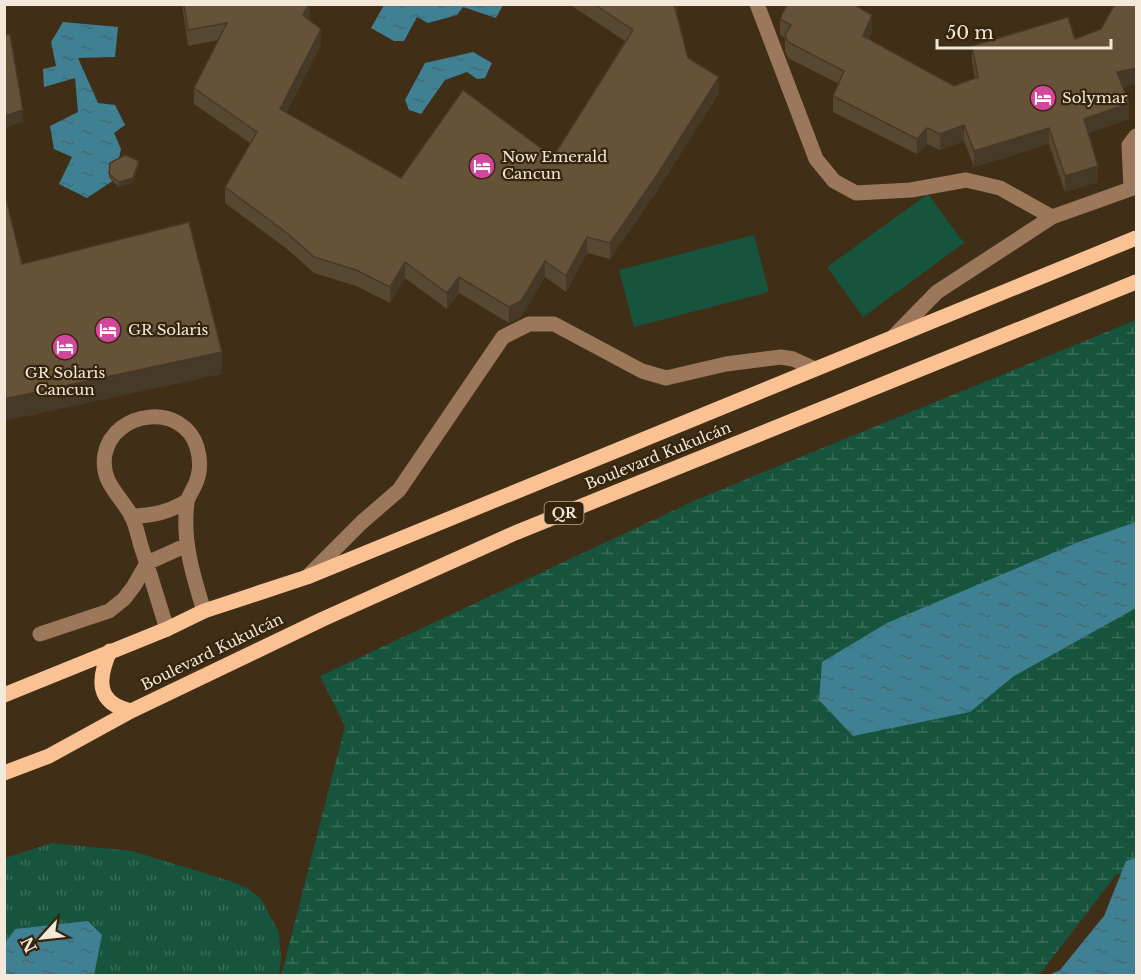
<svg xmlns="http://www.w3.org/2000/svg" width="1141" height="980" font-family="'Libre Baskerville',serif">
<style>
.grass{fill:url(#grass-tufts)}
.wetland{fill:url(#wetland-marsh)}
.pitch{fill:#17543e}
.water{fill:url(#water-ripples)}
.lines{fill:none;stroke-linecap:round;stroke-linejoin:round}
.minor{stroke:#9b785c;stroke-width:15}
.major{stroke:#fac192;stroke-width:15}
.wall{fill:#584731}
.shaded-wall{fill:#473928}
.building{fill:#665239;stroke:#473928;stroke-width:1.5}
.labels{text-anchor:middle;stroke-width:4.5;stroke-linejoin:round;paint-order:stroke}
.shield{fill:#36240c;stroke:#bbad9c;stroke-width:1.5}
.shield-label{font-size:14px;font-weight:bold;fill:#f4e8da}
.poi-label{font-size:15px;fill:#f4e8da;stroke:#36240c;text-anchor:start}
.street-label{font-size:15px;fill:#f4e8da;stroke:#36240c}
</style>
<defs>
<pattern id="grass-tufts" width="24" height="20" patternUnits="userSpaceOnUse" patternTransform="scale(1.5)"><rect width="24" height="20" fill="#17543e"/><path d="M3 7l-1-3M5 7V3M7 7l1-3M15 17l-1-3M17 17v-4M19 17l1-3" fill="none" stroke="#396d59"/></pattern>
<pattern id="wetland-marsh" width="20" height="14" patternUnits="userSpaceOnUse" patternTransform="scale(1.5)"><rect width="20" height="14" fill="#17543e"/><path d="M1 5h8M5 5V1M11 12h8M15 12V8" fill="none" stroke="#396d59"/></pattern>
<pattern id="water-ripples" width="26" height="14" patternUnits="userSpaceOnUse" patternTransform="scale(1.5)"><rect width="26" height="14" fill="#3f8193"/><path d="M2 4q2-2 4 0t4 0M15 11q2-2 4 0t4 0" fill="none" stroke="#436972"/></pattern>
</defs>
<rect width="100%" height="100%" fill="#402e16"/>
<path class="grass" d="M52,843l80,8 98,30 19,8 12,10 18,34 2,25 -2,17 -274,1v-118z"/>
<path class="wetland" d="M1136,320v549l-20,6 -77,100 -758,1 64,-250 -25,-50 378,-177z"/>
<path class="pitch" d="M928,194l36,49 -101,74 -36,-50z
M754,235l15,57 -135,35 -15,-57z"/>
<path class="water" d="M384,5v-1l119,1 -7,13 -33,-11 -6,8 -29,8 -11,-6 -13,24h-10l-23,-13z
M63,22l55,5 -3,30 -37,1 20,45 17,2 10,20 -11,8 7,16 -7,31 -27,18 -28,-14 13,-27 -18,-8 -4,-23 28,-14 -3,-34 -31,9 -1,-18 13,-3 -5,-24z
M473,52l19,11 -7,15 -8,1 -10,-7 -22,8 -24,34 -12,-4 -4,-10 20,-37z
M1136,522v86l-122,68 -44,36 -117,24 -34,-36 3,-38 65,-39 194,-82z
M1136,858v117h-87l11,-5 44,-54 22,-55z
M88,921l14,14 -8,40h-89v-32l10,-14z"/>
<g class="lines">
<path class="minor" d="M757,4l59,155 18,22 22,12 55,-3 55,-10 34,8 52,29
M1131,189l-2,-44 7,-9
M893,337l44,-45 115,-75 84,-30
M131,516c22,0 38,-4 56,-15
M307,577l55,-55 37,-32 104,-153 26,-13h25l88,47 24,7 60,-14 55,-7 12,2 22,10
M167,629c-9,-28 -17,-56 -26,-83 -3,-10 -5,-22 -10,-31 -11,-20 -31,-33 -26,-61 9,-44 78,-52 92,-7 4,14 4,27 -3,40 -2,5 -7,11 -7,16 -5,37 6,73 17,108
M40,634l69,-23 15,-12 10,-13 13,-23 40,-18"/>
<path class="major" d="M110,651c-12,27 -15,52 21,60
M4,695l163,-66 37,-18 103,-34 829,-339
M4,773l45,-17 82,-45 192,-92 192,-86 621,-251"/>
</g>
<path class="wall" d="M182,4h128l-1,16 12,25 -35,68 115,65 152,-21 72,-116 -56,-37h112l-5,7 12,47 31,35 -62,98 -47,68 -23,-6 -21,39 -21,-15 -24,40 -12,6 -50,-30 -12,16 -42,-31 -15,25 -34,-17 -42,-13 -27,-24 -62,-46v-16l25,-44 -56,-39v-16l24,-48 -30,6z
M780,19l92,12 -3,8 85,47 21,-8 -3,-16v-16l103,-7 62,45 -14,3 6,32 -41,14 10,49 -33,10 -16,-48 -75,23 -10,-26 -24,9 -13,-6 -10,10 -84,-42v-16l6,-12 -51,-26 -3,-7v-13l-5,-3z
M110,163l29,2 -6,17 -14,5 -10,-9z"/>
<path class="shaded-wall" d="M309,4h1v14l-7,13v-16z
M673,4h8l-8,12z
M872,15v16l-9,21v-16z
M321,29v16l-41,80v-16z
M1137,68v16l-20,4v-16z
M719,77v16l-62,98 -47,68v-16z
M1129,103v16l-45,16v-16z
M23,110v12l-19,6v-12z
M964,125v16l-24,9v-16z
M927,128v16l-10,10v-15z
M1049,128v16l-75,23v-16z
M139,161v4l-6,17 -14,5v-5z
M1098,166v16l-33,10v-16z
M587,237v16l-21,39v-16z
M545,261v16l-24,40 -12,6v-16z
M405,262v16l-15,25v-16z
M459,277v16l-12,16v-16z
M222,352v22l-218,47v-22z"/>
<path class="building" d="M184,4h125l-6,11 18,14 -41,80 121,69 62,-88 90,67 80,-127 -39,-26h80l14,54 31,19 -62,98 -47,68 -23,-6 -21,39 -21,-15 -24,40 -12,6 -50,-30 -12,16 -42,-31 -15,25 -34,-17 -42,-13 -27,-24 -62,-46 32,-55 -63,-44 33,-65 -39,7z
M787,4h66l19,11 -9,21 91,50 24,-9 -6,-31 96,-29 7,22 26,-10 14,-25h22v64l-20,4 12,31 -45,16 14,47 -33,10 -16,-48 -75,23 -10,-26 -24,9 -13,-6 -10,11 -84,-43 11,-25 -56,-29 -3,-7 6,-10 -11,-6z
M10,34l13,76 -19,6v-81z
M125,155l14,6 -6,17 -14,4 -10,-8 1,-11z
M4,190l18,74 167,-42 33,130 -218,47z"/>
<defs>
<g id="hotel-disc" transform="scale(1.35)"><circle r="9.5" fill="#d1479c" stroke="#36240c"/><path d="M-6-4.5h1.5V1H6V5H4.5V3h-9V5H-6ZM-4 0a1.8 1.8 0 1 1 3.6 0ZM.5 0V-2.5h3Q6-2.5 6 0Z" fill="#fff"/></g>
</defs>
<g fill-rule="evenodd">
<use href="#hotel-disc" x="1043" y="98"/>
<use href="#hotel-disc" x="482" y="166"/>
<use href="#hotel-disc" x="108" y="330"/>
<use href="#hotel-disc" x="65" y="347"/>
</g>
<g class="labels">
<rect class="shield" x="544.5" y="502" width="39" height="22" rx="4.5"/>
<g class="shield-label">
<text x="564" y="518">QR</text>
</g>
<g class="poi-label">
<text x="1062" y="103">Solymar</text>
<text x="502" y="162">Now Emerald<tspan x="502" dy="17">Cancun</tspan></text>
<text x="128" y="335">GR Solaris</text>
<text x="65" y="378" text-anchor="middle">GR Solaris<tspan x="65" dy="17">Cancun</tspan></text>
</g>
<g class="street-label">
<text transform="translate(658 456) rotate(-22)" y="5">Boulevard Kukulcán</text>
<text transform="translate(212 652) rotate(-26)" y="5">Boulevard Kukulcán</text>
</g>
</g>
<rect width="1141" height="980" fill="none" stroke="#f4e8da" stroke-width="12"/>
<g transform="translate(42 938) rotate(243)" stroke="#36240c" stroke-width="4.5" paint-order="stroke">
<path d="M0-4.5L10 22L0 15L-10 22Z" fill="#f4e8da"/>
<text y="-9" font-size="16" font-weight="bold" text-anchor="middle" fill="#f4e8da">N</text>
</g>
<path d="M937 39v9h174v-9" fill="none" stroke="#f4e8da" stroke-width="3"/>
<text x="946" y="39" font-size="18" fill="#f4e8da" stroke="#36240c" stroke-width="4.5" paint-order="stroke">50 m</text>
</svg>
